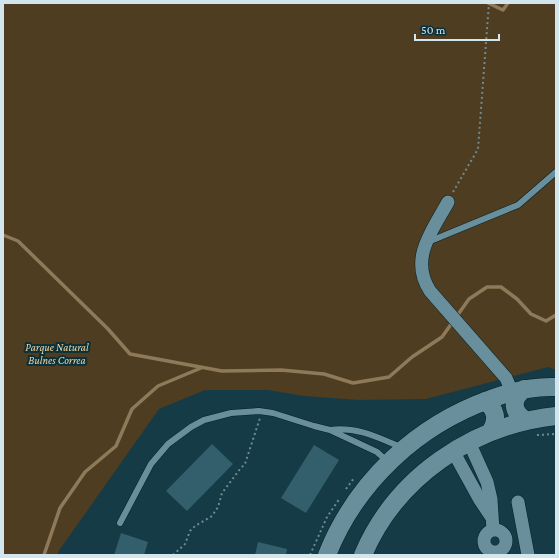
<svg xmlns="http://www.w3.org/2000/svg" width="559" height="558" font-family="'Crimson Pro',serif">
<style>
.green{fill:#4e3d20}
.lines{fill:none;stroke-linecap:round;stroke-linejoin:round}
.stream{stroke:#8e7a5a;stroke-width:3.5}
.building{fill:#335e6b}
.lane-casing{stroke:#042129;stroke-width:7}
.street-casing{stroke:#042129;stroke-width:14}
.secondary-casing{stroke:#042129;stroke-width:19}
.path{stroke:#6e8b94;stroke-width:2;stroke-dasharray:2 3;stroke-linecap:butt}
.lane{stroke:#688f9b;stroke-width:6}
.street{stroke:#688f9b;stroke-width:13}
.secondary{stroke:#688f9b;stroke-width:18}
.labels{text-anchor:middle;stroke-width:4;stroke-linejoin:round;paint-order:stroke}
.park-label{font-size:11px;font-style:italic;fill:#f4d299;stroke:#09313c}
</style>
<rect width="100%" height="100%" fill="#153b46"/>
<path class="green" d="M3,3h553v367l-8,-3 -122,32 -68,1 -54,-4 -36,-6h-63l-46,19 -101,143v3h-55z"/>
<g class="lines">
<path class="stream" d="M488,3l15,7 5,-7
M3,235l15,6 90,88 22,25 92,17 59,-1 43,4 29,9 36,-6 23,-20 30,-20 27,-38 18,-12h14l16,12 14,15 15,7 10,-6
M44,555l16,-47 25,-36 31,-26 16,-37 26,-23 43,-18"/>
</g>
<path class="building" d="M212,444l21,20 -46,47 -21,-20z
M314,445l25,15 -33,53 -25,-15z
M121,533l27,9 -4,13h-30z
M258,542l29,7 -1,6h-31z"/>
<g class="lines">
<g class="lane-casing">
<path id="lane" d="M428,242l90,-37 38,-33
M330,430c26,-4 49,8 73,18
M120,523l31,-59 17,-20 23,-17 13,-7 27,-7 28,-2 14,2 41,13 16,4 47,22 11,10"/>
</g>
<g class="street-casing">
<path id="street" d="M448,202c-16,29 -39,57 -18,89l76,87 6,14
M469,442l18,40 4,17 2,31
M453,451l27,49 12,18
M518,502l10,53
M484 541a11 11 0 1 1 22 0a11 11 0 1 1-22 0Z"/>
</g>
<g class="secondary-casing">
<path id="secondary" d="M524,389c-13,11 -12,22 1,31
M485,401c11,8 13,18 6,30
M327,555c29,-73 90,-130 164,-156 21,-8 42,-13 65,-12
M363,555c33,-78 110,-130 193,-139"/>
</g>
<path class="path" d="M453,192l25,-43 11,-146
M537,435l19,-1
M346,489l8,-11
M173,555l12,-11 5,-13 5,-5 17,-10 6,-9 4,-14 18,-24 5,-5 15,-46
M310,555l17,-38 13,-19"/>
<use href="#lane" class="lane"/>
<use href="#street" class="street"/>
<use href="#secondary" class="secondary"/>
</g>
<g class="labels">
<g class="park-label">
<text x="57" y="351">Parque Natural<tspan x="57" dy="13">Bulnes Correa</tspan></text>
</g>
</g>
<rect width="559" height="558" fill="none" stroke="#d2e6ed" stroke-width="8"/>
<path d="M415 34v6h84v-6" fill="none" stroke="#d2e6ed" stroke-width="2"/>
<text x="421" y="34" font-size="12" fill="#d2e6ed" stroke="#09313c" stroke-width="3" paint-order="stroke">50 m</text>
</svg>
